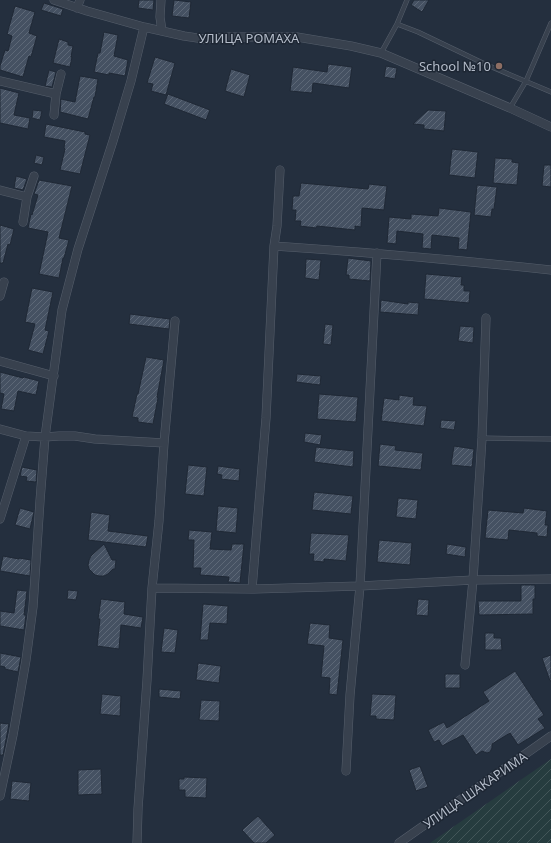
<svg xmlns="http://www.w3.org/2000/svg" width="551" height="843" font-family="'Noto Sans',sans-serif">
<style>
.garden{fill:url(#garden-furrows)}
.building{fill:url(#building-hatch);stroke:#1f2835}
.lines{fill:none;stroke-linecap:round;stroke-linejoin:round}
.lane-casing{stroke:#565f6c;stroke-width:5}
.street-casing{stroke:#565f6c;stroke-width:9}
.lane{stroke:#38414e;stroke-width:4}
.street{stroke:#38414e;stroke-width:8}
.education-dot{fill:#8d6e63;stroke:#1d2633;stroke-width:1.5}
.labels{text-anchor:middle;stroke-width:3;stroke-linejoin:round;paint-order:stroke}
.street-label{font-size:13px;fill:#b4bcc9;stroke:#1d2633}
.poi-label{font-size:13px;fill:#b4bcc9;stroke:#1d2633;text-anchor:end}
</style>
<defs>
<pattern id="garden-furrows" width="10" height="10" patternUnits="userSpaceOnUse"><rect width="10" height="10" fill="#263c3f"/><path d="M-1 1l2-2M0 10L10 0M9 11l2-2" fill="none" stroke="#435659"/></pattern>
<pattern id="building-hatch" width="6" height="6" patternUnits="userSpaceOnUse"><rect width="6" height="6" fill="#455162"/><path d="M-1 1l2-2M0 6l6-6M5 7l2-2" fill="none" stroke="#5d6877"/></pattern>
</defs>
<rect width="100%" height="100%" fill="#242f3e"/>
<path class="garden" d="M551,759v84h-121z"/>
<path class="building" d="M139,0h15l-1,10 -15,-2z
M174,0l17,2 -2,16 -17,-2z
M414,0h15l-7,12 -11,-7z
M44,3l19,6 -2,7 -20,-6z
M15,6l20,6 -6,21 8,3 -6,21 -2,-1 -6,21 -23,-7v-4l5,-16 3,1 4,-15 -5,-2z
M104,32l14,3 -4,21 14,4 -3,16 -16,-3v2l-15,-3 4,-19h2z
M59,39l9,3v3l5,1 -2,11h1l-2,10 -17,-4z
M155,57l20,6 -9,32 -15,-4 2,-7 -6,-1z
M328,64l24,3 -3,21 -36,-5 -1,10 -22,-2 3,-24 34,5z
M386,66l11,2 -2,11 -11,-2z
M231,69l19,6 -6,22 -19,-6z
M49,70l7,2 -4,15 -7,-1z
M80,76l18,3 -3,18h-1l-6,22 -28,-7 1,-13 14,3z
M0,88l19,5 -5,22 16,3 -2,11 -28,-6z
M168,94l42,16 -4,10 -42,-16z
M33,110l9,1 -2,9 -8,-2z
M428,110l18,1 -2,20 -20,-2v-4l-11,-1z
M46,124l39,8v2l5,1 -10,39 -20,-4 5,-21 -1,-1 1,-7 -21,-4z
M452,149l26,3 -3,26 -26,-3z
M36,155l8,2 -2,8 -8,-2z
M495,158l17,1v3l7,1 -2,22 -24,-2z
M544,165h7v22l-9,-1z
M16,176l11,3 -4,11 -9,-2z
M39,180l33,6 -13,52 10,2 -5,18h-1l-4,20 -20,-4 9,-42 -20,-4 3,-14 1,1 6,-20 -4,-1z
M301,183l67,6 1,-5 18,2 -3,24 -22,-2 -1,19 -6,-1v4l-38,-4 -1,2 -16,-2 1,-5h-6l1,-11h-4l1,-14h6z
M477,185l20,2 -3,22h-2l-1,8 -17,-2z
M439,208l32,4 -4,38 -9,-1 1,-11 -27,-3 -1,14 -9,-1 1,-14 -26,-3 -1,13 -9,-1 2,-26 22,2v-5l27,2z
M0,225l14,4 -4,16 -2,-1 -5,19h-3z
M348,258l23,3 -1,20 -21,-2v-4h-3z
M306,259l15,1 -2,20 -14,-2z
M426,274l36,3 -1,8h3v6h6l-1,12 -45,-4z
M32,288l21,4 -8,38 4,1 -6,23 -15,-4 7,-26 -10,-2z
M381,300l27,4v-2l11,1 -1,12 -38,-3z
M130,314l40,5 -1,10 -40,-5z
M325,324l8,1 -2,20 -8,-1z
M460,326l14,1 -1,16 -15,-2z
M146,357l18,3 -7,37 1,1 -5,26 -15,-2v-4l-6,-1 5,-23h1z
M0,372l23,6 1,-1 15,4 -3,14 -18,-4 -4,20 -13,-2 3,-15 -4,-1z
M297,374l24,2 -1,9 -24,-3z
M319,394l39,3 -2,25 -39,-3z
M399,395l15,2 -1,8 14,1 -3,20 -43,-5 3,-23 15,2z
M441,420l15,1 -2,9 -14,-2z
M305,433l17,2 -2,10 -16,-3z
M380,444l16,2 -1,4 28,3 -2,17 -43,-4z
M454,446l20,3 -2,18 -21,-2z
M316,447l38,4 -1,16 -39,-5z
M188,465l19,2 -3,29 -19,-2z
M218,466l22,3 -1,12 -18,-2 1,-4 -5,-1z
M22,467l15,3 -1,12 -10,-1 1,-4 -7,-1z
M314,492l39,4 -2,18 -39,-4z
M398,498l20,2 -2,19 -20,-2z
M218,506l20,2 -2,25 -20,-2z
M20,508l14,4 -4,17 -15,-4z
M524,508l23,3 -2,14h3l-1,12 -10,-1v-3l-28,-3 -1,10 -23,-2 3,-28 35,3z
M91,512l19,3 -2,16 40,5 -2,11 -58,-7z
M189,530l23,2 -2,17 21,1 1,-6h12l-4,39 -12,-1 1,-5 -29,-2 1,-7h-8l1,-28h-6z
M311,533l38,2 -3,26 -22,-2v3l-11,-1 1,-7h-5z
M379,540l33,3 -2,22 -33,-3z
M104,544l8,16h4l-1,9h-2l-5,5 -4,2h-5l-4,-1 -6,-6 -1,-4 1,-5 2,-4z
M447,544l19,3 -1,10 -19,-3z
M3,556l16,3v-1l12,2 -1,16 -30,-5z
M521,585h14v14h-2v15l-54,1 -1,-14h43z
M17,590l10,1 -3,24h2l-2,15 -24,-4v-15l14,2z
M68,590l10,1 -2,9 -9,-1z
M101,599l24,3 -1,12 19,3 -2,11 -20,-3 -2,24 -22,-3 3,-27h-2z
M418,599l11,1 -1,16 -12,-1z
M203,604l25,2 -1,18 -17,-1 -2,17h-8z
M310,623l20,2 -1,13 14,2 -6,55 -8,-1 1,-16 -9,-1 3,-31 -17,-2z
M164,628l14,2 -3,23 -14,-1z
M485,633h9v5h7l1,12h-17z
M0,653l21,4 -3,15 -13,-3v-2l-5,-1z
M551,655v26h-1l-8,-23z
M198,663l23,3 -2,17 -23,-3z
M515,671l29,44 -6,4 7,9 -27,17 -8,-12 -18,11v4l-2,4 -3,1 -5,-2 -6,4 -13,-20 -21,11 -3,-6 -5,2 -6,-12 16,-8 3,6 42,-27 -6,-9z
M445,674h15v14h-15z
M159,689l22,2 -1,8 -21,-2z
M102,694l19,2 -1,20 -20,-2z
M372,694l24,1 -2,25 -18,-1v-3h-6z
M201,700l19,1 -1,20 -20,-1z
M0,723l9,1 -6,31h-3z
M420,766l8,21 -12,4 -7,-21z
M101,769l1,25 -24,1v-25z
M184,777l23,1 -1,20 -21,-1v-7h-6v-11h5z
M12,781l19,2 -2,18 -19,-2z
M258,816l17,19 -9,8h-12l-12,-13z"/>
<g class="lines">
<g class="lane-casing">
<path id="lane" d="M397,24l21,8 69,33 64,27
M381,53l16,-29 10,-24
M510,108l16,-27 25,-58
M482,438l69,1"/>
</g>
<g class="street-casing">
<path id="street" d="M54,0l33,11 57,16 40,9 20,3 25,-2h68l54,9 30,7 129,55 41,19
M161,0l-1,17 2,14
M77,8l3,-8
M0,81l56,13
M54,115l2,-21 5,-20
M0,190l27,7
M23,222l4,-25 7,-21
M274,246c92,6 185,14 277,24
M0,296l4,-14
M0,361l54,15
M0,429l26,7 19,1 14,-1h16l20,3 69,4
M0,519l26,-83
M152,588l100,1 108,-3 113,-6 78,-1
M252,589l14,-171 8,-172 3,-20 3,-56
M465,665l8,-85 9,-142 4,-120
M346,771l4,-76 10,-109 17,-333
M0,796l13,-61 13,-75 7,-53 7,-106 5,-64 17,-127 16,-61 35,-108 18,-60 13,-54
M137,843l1,-34 9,-129 5,-92 7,-67 5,-78 11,-122
M399,843l152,-107"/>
</g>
<use href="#lane" class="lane"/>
<use href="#street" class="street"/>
</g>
<circle class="education-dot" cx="499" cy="66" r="4"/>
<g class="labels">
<g class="street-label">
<text x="249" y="43">УЛИЦА РОМАХА</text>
<text transform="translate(475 790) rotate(-35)" y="5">УЛИЦА ШАКАРИМА</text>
</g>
<g class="poi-label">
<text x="491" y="71">School №10</text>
</g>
</g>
</svg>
